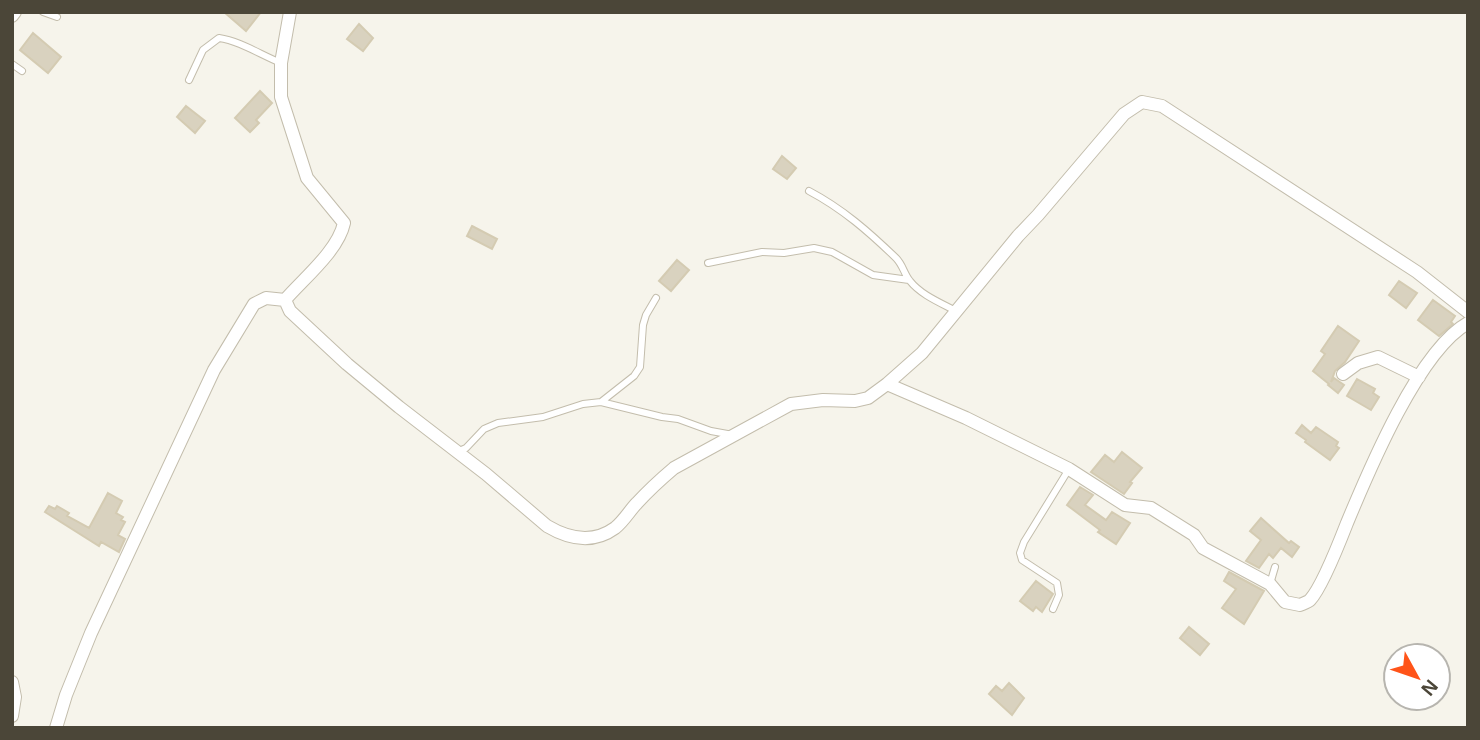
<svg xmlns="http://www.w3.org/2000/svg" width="1480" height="740" font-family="Helvetica,sans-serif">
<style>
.building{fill:#d9d2bf;stroke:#d4cbb2;stroke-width:2}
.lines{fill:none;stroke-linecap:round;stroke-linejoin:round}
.service-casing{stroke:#c3bdac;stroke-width:8}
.minor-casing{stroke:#c3bdac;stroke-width:14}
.service{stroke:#fff;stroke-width:6}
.minor{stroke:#fff;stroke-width:12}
</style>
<rect width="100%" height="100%" fill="#f6f4eb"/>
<path class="building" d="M224,12h37l-15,19z
M359,24l14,14 -10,13 -16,-12z
M33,33l28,24 -13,16 -28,-23z
M260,91l12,12 -16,17 3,3 -9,9 -15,-14z
M186,106l19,15 -10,12 -18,-16z
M782,156l14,12 -9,11 -14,-10z
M472,226l25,13 -5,10 -25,-13z
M677,260l12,10 -18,21 -12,-10z
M1399,281l18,12 -11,15 -17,-13z
M1433,300l22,16 -4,6 2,2 -14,12 -21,-16z
M1338,326l21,15 -14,21 -10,9 -4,11 3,-4 10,7 -6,8 -10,-8 1,-1 -16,-13 12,-17 -4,-3z
M1357,379l18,10 -2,4 6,4 -8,13 -24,-14z
M1302,425l9,8 5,-6 22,15 -2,4 3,2 -9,12 -25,-18 1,-2 -10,-7z
M1122,452l20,16 -12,14 2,1 -8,11 -33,-22 14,-17 9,7z
M1080,487l13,8 -8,10 21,15 6,-8 18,11 -14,21 -18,-12 2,-2 -33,-25z
M108,493l14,8 -6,12 7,4 -2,3 4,2 -7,13 7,4 -6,13 -18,-10 -2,4 -54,-34 4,-6 6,3 2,-3 12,7 -2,3 22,12z
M1261,518l28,25 2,-2 8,6 -7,10 -11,-9 -8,10 -4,-4 -10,14 -13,-7 15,-21 -11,-9z
M1229,572l35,19 -20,33 -22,-16 14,-19 -12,-8z
M1036,581l17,13 -11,18 -6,-5 -3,4 -13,-10z
M1189,627l20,17 -9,11 -20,-17z
M1009,683l15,15 -12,17 -23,-21 7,-8 6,5z"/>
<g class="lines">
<g class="service-casing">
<path id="service" d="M43,12l14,5
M12,64l10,7
M189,80l14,-30 16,-12c21,3 42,17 62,25
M809,191c34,18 60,41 87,67 7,7 8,16 14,23 11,14 31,22 46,30
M708,263l54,-11 22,1 30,-5 18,4 41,23 36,5
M601,402l33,-26 6,-9 3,-42 3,-10 10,-17
M457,452l9,-4 18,-19 14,-6 45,-6 40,-13 18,-2 61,15 16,2 33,12 22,4
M1270,584l5,-17
M1053,609l6,-14 -2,-12 -35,-23 -2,-7 4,-11 45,-73"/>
</g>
<g class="minor-casing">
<path id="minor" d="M12,16l3,-4
M285,300l5,11 57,53 52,43 87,67 61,52c22,13 46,18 68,2 9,-7 15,-18 22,-25 12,-13 24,-24 37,-35l117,-64 32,-4 32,1 13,-3 19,-14 35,-31 96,-117 20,-21 86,-101 18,-12 20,4 255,166 51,40
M1343,374l15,-11 20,-6 41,20
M887,384l79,34 103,51 56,36 26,3 43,27 9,13 67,36 15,18 15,3c2,-1 8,-3 10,-5 12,-13 30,-59 37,-77 22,-53 72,-173 121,-200
M12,682l3,15 -3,19
M56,728l10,-33 25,-62 123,-263 40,-66 12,-6 19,2c18,-21 53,-49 59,-77l-37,-45 -26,-81v-34l9,-51"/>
</g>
<use href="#service" class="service"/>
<use href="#minor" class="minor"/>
</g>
<rect width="1480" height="740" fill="none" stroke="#4b4638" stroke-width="28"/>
<g transform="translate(1417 677) rotate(130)"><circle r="33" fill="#ffffff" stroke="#b7b5af" stroke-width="2"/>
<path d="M0-5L12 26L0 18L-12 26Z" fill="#ff5419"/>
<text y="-10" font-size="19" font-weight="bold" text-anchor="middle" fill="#4b4638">N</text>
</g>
</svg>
